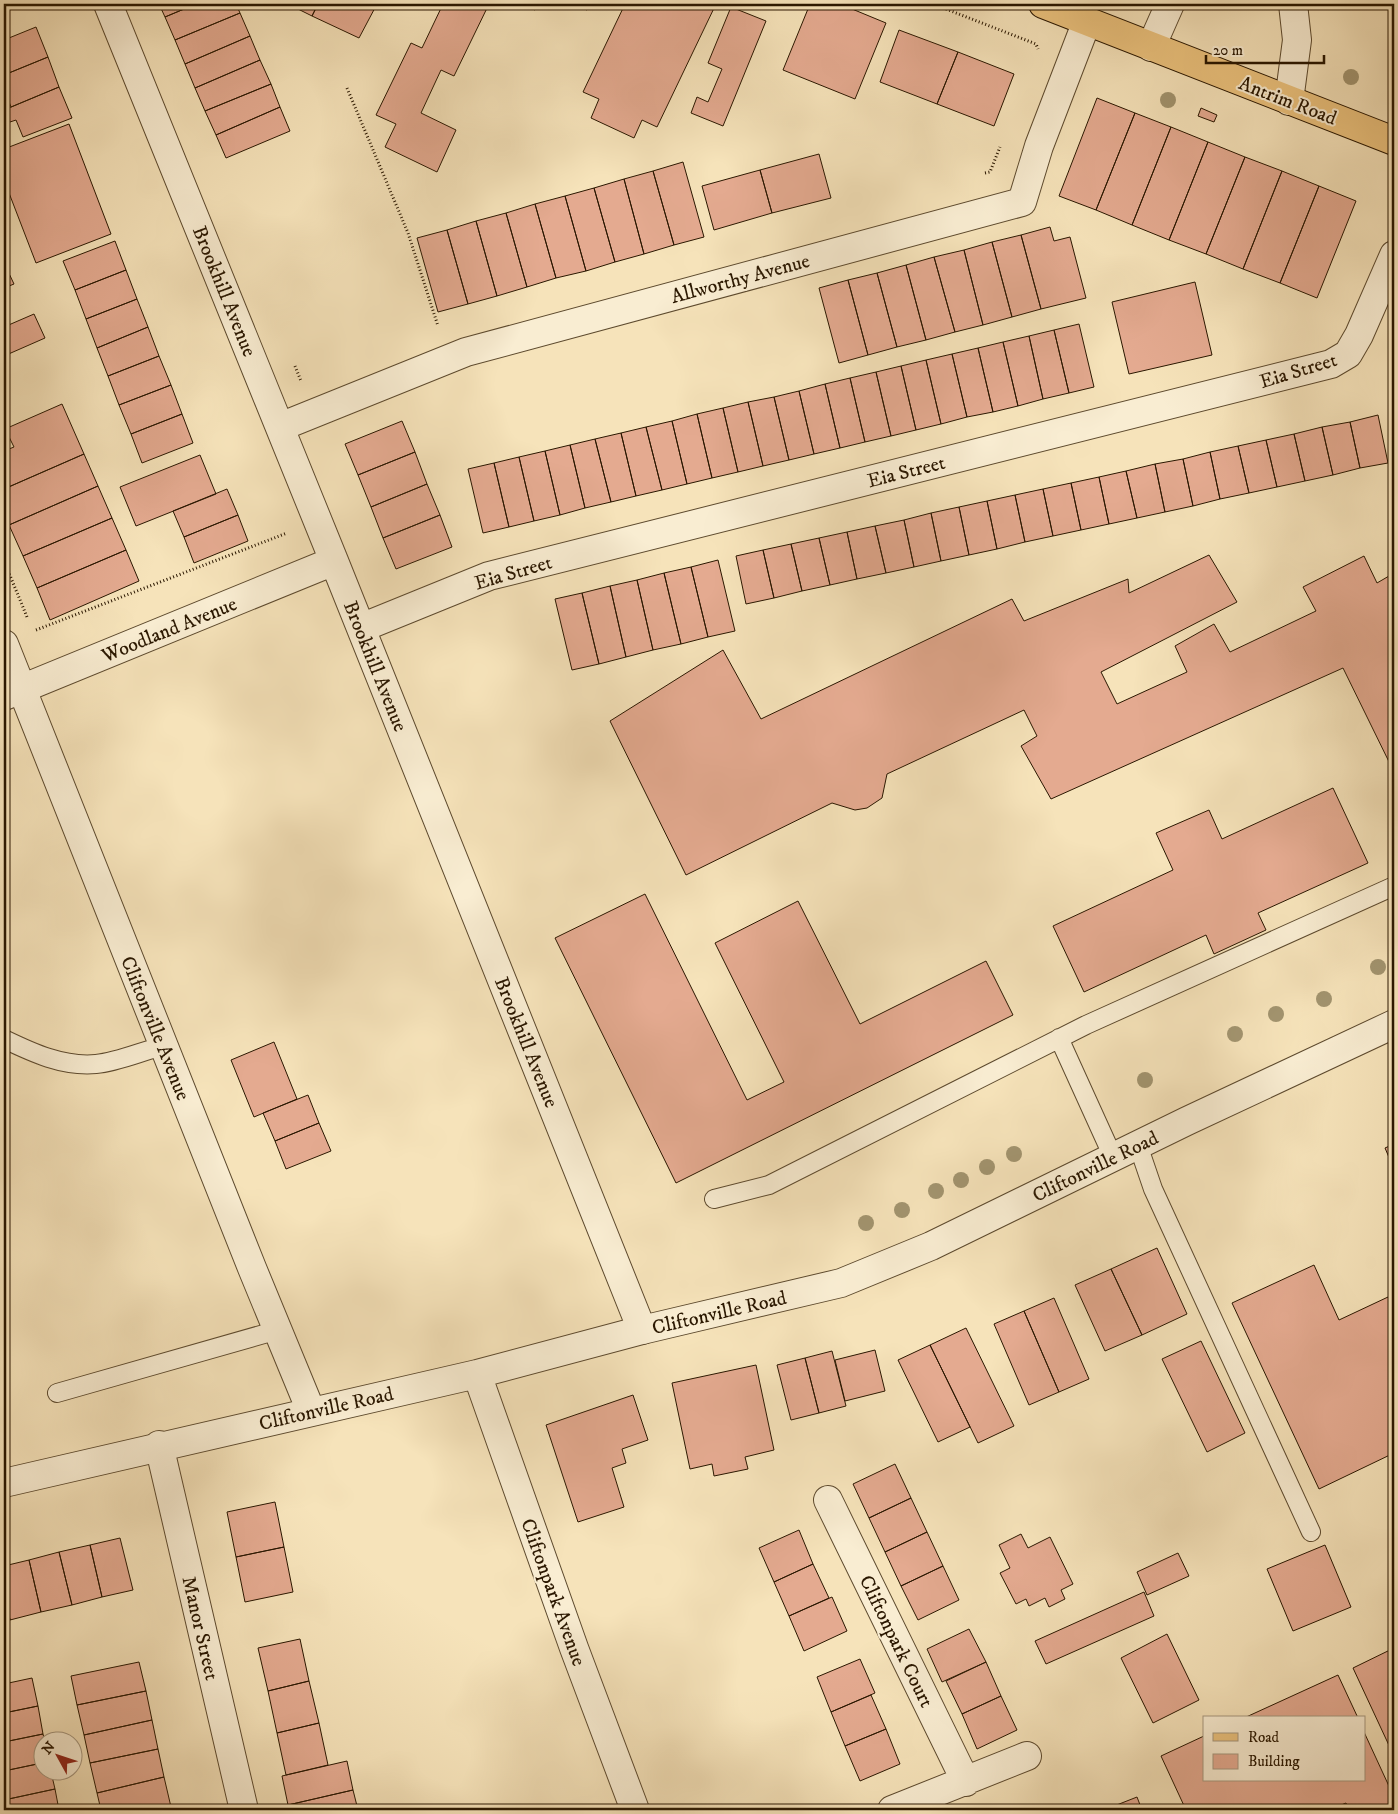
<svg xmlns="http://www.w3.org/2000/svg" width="1398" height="1814" font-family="'IM FELL DW Pica',serif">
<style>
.building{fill:#e4aa90;stroke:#2a1700}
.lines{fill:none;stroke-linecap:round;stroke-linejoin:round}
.service-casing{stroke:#5d4a2e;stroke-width:20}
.minor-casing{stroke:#5d4a2e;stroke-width:30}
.tertiary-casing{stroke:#5d4a2e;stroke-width:30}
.primary-casing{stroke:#2a1700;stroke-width:30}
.path{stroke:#2a1700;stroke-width:3;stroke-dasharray:1 2.5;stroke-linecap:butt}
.service{stroke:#f9edd2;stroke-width:18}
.minor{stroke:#f9edd2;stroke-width:28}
.tertiary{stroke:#f9edd2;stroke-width:28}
.primary{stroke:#ebc27d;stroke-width:28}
.tree{fill:#a2946f}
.labels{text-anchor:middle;stroke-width:4;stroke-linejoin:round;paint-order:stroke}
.street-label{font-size:20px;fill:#2a1700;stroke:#f9edd2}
</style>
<rect width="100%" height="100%" fill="#f6e3ba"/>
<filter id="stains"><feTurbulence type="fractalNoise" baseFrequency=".004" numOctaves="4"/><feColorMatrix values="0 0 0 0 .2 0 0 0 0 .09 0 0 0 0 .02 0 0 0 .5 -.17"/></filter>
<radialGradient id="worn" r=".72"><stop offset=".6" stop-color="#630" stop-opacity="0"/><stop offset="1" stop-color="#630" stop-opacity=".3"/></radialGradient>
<path class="building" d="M159,4h37l-31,13z
M196,4h40l4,9 -65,27 -10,-23z
M288,4h30l-6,12z
M318,4h59l-18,34 -47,-22z
M443,4h46l-35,72 -13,-6 -20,43 35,17 -19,42 -52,-25 11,-23 -20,-9 35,-72 11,5z
M523,4h15l-3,6z
M574,4h16l-3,6z
M625,4h91l-59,123 -15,-7 -8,18 -43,-20 8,-19 -16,-7z
M810,4h30l46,19 -31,76 -72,-29z
M731,7l35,14 -43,105 -32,-13 6,-16 11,5 14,-33 -14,-6z
M240,13l10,23 -65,28 -10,-24z
M36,27l12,30 -44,18v-35z
M899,30l59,22 -21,52 -57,-22z
M250,36l10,24 -65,28 -10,-24z
M958,52l56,22 -20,52 -57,-22z
M48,57l11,30 -48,20 -5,-13 -2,1v-20z
M260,60l11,24 -66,27 -10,-23z
M271,84l9,23 -64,28 -11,-24z
M59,87l13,31 -49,19 -7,-17 -12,4v-14z
M1097,98l38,15 -39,97 -37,-14z
M280,107l10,24 -64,27 -10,-23z
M1201,108l16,7 -3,7 -16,-6z
M1135,113l36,14 -39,98 -36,-15z
M69,124l42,110 -75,29 -32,-83v-31z
M1171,127l37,15 -39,98 -37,-15z
M1208,142l37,15 -39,97 -37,-14z
M819,154l12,44 -59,15 -12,-43z
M1245,157l37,14 -39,98 -37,-15z
M683,162l21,75 -30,8 -21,-74z
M760,170l12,43 -58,17 -12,-44z
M653,171l21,74 -30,9 -20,-75z
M1282,171l37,15 -39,97 -37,-14z
M624,179l20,75 -29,8 -21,-74z
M1319,186l37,15 -39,97 -37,-15z
M594,188l21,74 -29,9 -21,-75z
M565,196l21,75 -30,7 -21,-74z
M535,204l21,74 -29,9 -21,-74z
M506,213l21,74 -30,9 -21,-75z
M476,221l21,75 -29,8 -21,-74z
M1050,227l4,14 16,-4 16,61 -45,11 -20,-74z
M447,230l21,74 -30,8 -21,-74z
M1021,235l20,74 -29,8 -20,-75z
M115,241l11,29 -51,20 -12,-29z
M992,242l20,75 -29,8 -19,-75z
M964,250l19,75 -28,7 -21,-75z
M934,257l21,75 -29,8 -20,-75z
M5,265l9,19 -10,4v-22z
M906,265l20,75 -29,7 -20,-74z
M126,270l11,29 -51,20 -11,-29z
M877,273l20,74 -29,8 -20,-75z
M848,280l20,75 -29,8 -20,-75z
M1195,282l17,73 -83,19 -17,-72z
M137,299l11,28 -51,21 -11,-29z
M34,314l11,24 -41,18v-29z
M1079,324l15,63 -25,6 -15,-63z
M148,327l11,29 -51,20 -11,-28z
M1054,330l15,63 -26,6 -14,-63z
M1029,336l14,63 -25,7 -15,-64z
M1003,342l15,64 -25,6 -15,-64z
M978,348l15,64 -26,5 -15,-63z
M952,354l15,63 -26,7 -15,-64z
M159,356l12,29 -52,20 -11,-29z
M926,360l15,64 -25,6 -15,-64z
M901,366l15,64 -25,6 -15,-64z
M876,372l15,64 -26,6 -15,-64z
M850,378l15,64 -25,6 -15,-64z
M825,384l15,64 -26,6 -15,-63z
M171,385l11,29 -51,20 -12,-29z
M799,391l15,63 -25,6 -15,-63z
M774,397l15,63 -26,6 -15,-64z
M748,402l15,64 -25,6 -15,-64z
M62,404l22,50 -80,35v-38l10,-4 -9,-18z
M723,408l15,64 -26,6 -15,-64z
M182,414l11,29 -51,20 -11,-29z
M697,414l15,64 -25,6 -15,-63z
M1378,415l10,48 -28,5 -10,-46z
M402,421l13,31 -57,23 -13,-31z
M672,421l15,63 -25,6 -16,-63z
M1350,422l10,46 -27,7 -11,-48z
M646,427l16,63 -26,6 -15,-63z
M1322,427l11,48 -28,6 -11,-47z
M621,433l15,63 -25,6 -16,-63z
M1294,434l11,47 -28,6 -11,-47z
M595,439l16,63 -26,6 -15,-63z
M1266,440l11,47 -28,6 -11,-47z
M570,445l15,63 -25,7 -15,-64z
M1238,446l11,47 -29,6 -10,-47z
M545,451l15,64 -26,6 -15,-64z
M415,452l12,32 -56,23 -13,-32z
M1210,452l10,47 -27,7 -10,-47z
M84,454l14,32 -89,39 -5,-13v-23z
M200,455l16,39 -80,32 -16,-39z
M519,457l15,64 -25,6 -15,-64z
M1183,459l10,47 -28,6 -10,-48z
M494,463l15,64 -26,6 -15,-64z
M1155,464l10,48 -28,6 -11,-47z
M1126,471l11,47 -28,6 -10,-47z
M1099,477l10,47 -28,6 -10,-47z
M1071,483l10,47 -28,6 -10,-47z
M427,484l13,31 -57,23 -12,-31z
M98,486l14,32 -89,38 -14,-31z
M227,489l11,26 -54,22 -11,-26z
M1043,489l10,47 -28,6 -10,-47z
M1015,495l10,47 -28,7 -10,-48z
M987,501l10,48 -28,6 -10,-48z
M959,507l10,48 -28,6 -10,-48z
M931,513l10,48 -27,6 -10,-47z
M238,515l10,26 -54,22 -10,-26z
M440,515l12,32 -56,22 -13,-31z
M112,518l14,32 -89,38 -14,-32z
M904,520l10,47 -28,6 -11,-47z
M875,526l11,47 -29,6 -10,-47z
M847,532l10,47 -27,6 -11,-47z
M819,538l11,47 -28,6 -11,-47z
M791,544l11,47 -28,7 -11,-48z
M126,550l13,31 -89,39 -13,-32z
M763,550l11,48 -28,6 -10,-48z
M1209,555l28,47 -136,70 16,32 70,-32 -12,-26 39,-22 16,28 86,-41 -13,-24 61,-31 13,27 12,-7 5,11v185l-51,-104 -292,131 -30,-53 16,-10 -13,-26 -137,64 -5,24 -15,10 -12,2 -23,-7 -146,72 -76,-154 113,-71 38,69 251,-120 12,22 104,-42 1,14z
M718,560l17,71 -27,6 -17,-70z
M691,567l17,70 -27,7 -17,-71z
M664,573l17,71 -28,6 -16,-70z
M637,580l16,70 -27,7 -16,-71z
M610,586l16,71 -27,7 -17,-71z
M582,593l17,71 -27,6 -17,-71z
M1333,788l35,75 -110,50 8,17 -52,24 -8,-19 -122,57 -31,-66 120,-56 -17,-37 53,-23 13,29z
M645,894l102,206 37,-18 -69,-139 83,-42 62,123 126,-63 27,54 -337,168 -121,-245z
M274,1042l23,57 -43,18 -23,-57z
M308,1095l11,28 -44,18 -12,-28z
M319,1123l12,28 -45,18 -11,-28z
M1394,1144v25l-9,-21z
M1157,1248l30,66 -45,21 -31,-66z
M1314,1265l25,55 49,-23 6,13v143l-75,36 -87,-186z
M1111,1269l31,66 -37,16 -30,-66z
M1054,1298l35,81 -30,13 -35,-81z
M1024,1311l35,81 -30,13 -35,-81z
M966,1328l48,98 -36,17 -48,-98z
M1201,1341l44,92 -38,19 -45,-93z
M930,1345l40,82 -32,15 -40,-82z
M875,1350l10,41 -40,10 -10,-41z
M832,1351l14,55 -27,7 -14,-55z
M805,1358l14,55 -28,7 -14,-55z
M756,1365l18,85 -29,7 3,12 -34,7 -2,-12 -22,5 -18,-86z
M633,1395l15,45 -26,9 4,14 -14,5 12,39 -46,15 -32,-97z
M895,1464l16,34 -42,20 -16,-34z
M911,1498l16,34 -42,20 -16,-34z
M275,1502l9,45 -48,10 -9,-45z
M799,1530l14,34 -39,18 -15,-34z
M927,1532l16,34 -42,20 -16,-34z
M1021,1534l7,14 22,-11 23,47 -12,6 4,9 -16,8 -4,-9 -16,8 -3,-7 -10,5 -16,-31 10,-5 -11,-23z
M120,1538l13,52 -31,7 -12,-52z
M90,1545l12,52 -30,8 -13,-53z
M1325,1545l26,62 -58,24 -26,-62z
M284,1547l9,45 -48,10 -9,-45z
M59,1552l13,53 -31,7 -12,-52z
M1178,1553l11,23 -42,19 -10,-23z
M29,1560l12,52 -31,8 -6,-28v-26z
M813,1564l16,34 -40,18 -15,-34z
M943,1566l16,34 -41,20 -17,-34z
M4,1592l6,28 -6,1z
M1144,1592l10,24 -108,48 -11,-23z
M832,1597l15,34 -43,20 -15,-35z
M969,1629l17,33 -44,20 -15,-33z
M1167,1634l32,66 -46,23 -32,-65z
M300,1639l9,42 -41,10 -10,-43z
M1394,1648v105l-1,1 -40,-86z
M860,1659l15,34 -44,19 -14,-35z
M139,1662l7,29 -69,14 -6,-29z
M986,1662l15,34 -39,18 -16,-33z
M1338,1675l20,43h-114z
M32,1678l6,28 -34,7v-29z
M309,1681l10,42 -42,10 -9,-42z
M146,1691l6,29 -68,15 -7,-30z
M871,1695l15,34 -41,17 -14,-34z
M1001,1696l16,34 -40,19 -15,-35z
M38,1706l5,28 -39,8v-29z
M152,1720l6,29 -68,14 -6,-28z
M319,1723l9,42 -42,10 -9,-42z
M886,1729l14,35 -40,17 -15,-35z
M1364,1732l30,65v13h-45l-3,-7 -17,7h-143l-25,-54 43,-20v44h160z
M43,1734l2,8h-3v21l-38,8v-29z
M158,1749l6,28 -67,16 -7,-30z
M347,1761l6,29 -65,15 -6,-29z
M42,1763v9h9l4,17 -51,11v-29z
M164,1777l7,30 -17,3h-53l-4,-17z
M55,1789l4,21h-55v-10z
M353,1790l5,20h-69l-1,-5z
M1137,1797l5,13h-32l-1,-2z"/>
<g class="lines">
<g class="service-casing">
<path id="service" d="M1059,1038l54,119
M4,1039c29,14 59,28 92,25 22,-2 46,-13 67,-18
M1138,1145l15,44 158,343
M714,1199l55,-14 317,-160 308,-139
M57,1393l221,-63"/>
</g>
<g class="minor-casing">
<path id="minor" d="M108,4l226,557 308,769
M1151,47l19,-43
M1289,101l8,-61 -4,-36
M280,427l186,-75 556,-150 17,-56 48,-125
M361,628l128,-52 842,-212 17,-10 11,-19 35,-80
M4,644l248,624 59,143
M4,696l330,-135
M159,1445l85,365
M828,1500l138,282
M892,1810l135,-54"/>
</g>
<g class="tertiary-casing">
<path id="tertiary" d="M477,1374l97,274 61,162
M4,1483l473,-109 165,-44 199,-47 90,-37 256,-125 207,-97"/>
</g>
<g class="primary-casing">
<path id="primary" d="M1043,4l351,137"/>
</g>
<path class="path" d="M933,4l103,40 2,5
M347,88l61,145 30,93
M985,173l5,-1 10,-25
M295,366l6,15
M4,561l23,56
M36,630l251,-97"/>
<use href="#service" class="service"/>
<use href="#minor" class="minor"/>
<use href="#tertiary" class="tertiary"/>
<use href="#primary" class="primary"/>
</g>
<g class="tree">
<circle cx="1351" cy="77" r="8"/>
<circle cx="1168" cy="100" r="8"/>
<circle cx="1378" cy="967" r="8"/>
<circle cx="1324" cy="999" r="8"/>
<circle cx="1276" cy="1014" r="8"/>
<circle cx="1235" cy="1034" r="8"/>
<circle cx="1145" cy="1080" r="8"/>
<circle cx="1014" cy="1154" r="8"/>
<circle cx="987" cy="1167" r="8"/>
<circle cx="961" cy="1180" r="8"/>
<circle cx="936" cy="1191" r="8"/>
<circle cx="902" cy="1210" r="8"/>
<circle cx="866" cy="1223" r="8"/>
</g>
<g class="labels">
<g class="street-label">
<text transform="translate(1288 100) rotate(21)" y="7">Antrim Road</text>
<text transform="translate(740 278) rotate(-15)" y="7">Allworthy Avenue</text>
<text transform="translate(225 291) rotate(68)" y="7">Brookhill Avenue</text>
<text transform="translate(1298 370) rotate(-17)" y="7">Eia Street</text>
<text transform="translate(906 471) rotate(-14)" y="7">Eia Street</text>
<text transform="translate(513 572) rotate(-16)" y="7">Eia Street</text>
<text transform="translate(169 629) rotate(-22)" y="7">Woodland Avenue</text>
<text transform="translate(376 666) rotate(68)" y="7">Brookhill Avenue</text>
<text transform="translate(156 1028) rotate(68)" y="7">Cliftonville Avenue</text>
<text transform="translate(527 1042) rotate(68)" y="7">Brookhill Avenue</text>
<text transform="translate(1095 1166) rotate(-26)" y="7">Cliftonville Road</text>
<text transform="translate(719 1312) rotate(-13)" y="7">Cliftonville Road</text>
<text transform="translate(326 1408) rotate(-13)" y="7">Cliftonville Road</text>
<text transform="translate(554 1592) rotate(70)" y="7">Cliftonpark Avenue</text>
<text transform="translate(201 1628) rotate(77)" y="7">Manor Street</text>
<text transform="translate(897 1641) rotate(64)" y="7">Cliftonpark Court</text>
</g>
</g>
<rect width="1398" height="1814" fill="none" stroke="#f6e3ba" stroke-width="20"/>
<rect x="5" y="5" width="1388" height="1804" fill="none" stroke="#2a1700" stroke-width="2.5"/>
<rect x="10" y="10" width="1378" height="1794" fill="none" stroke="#2a1700"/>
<rect x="1203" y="1716" width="162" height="65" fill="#f9edd2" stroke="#a6977e"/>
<rect x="1213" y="1733" width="25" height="8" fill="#ebc27d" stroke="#a6977e"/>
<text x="1248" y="1742" font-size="15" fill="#2a1700">Road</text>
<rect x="1213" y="1754" width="25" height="15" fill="#e4aa90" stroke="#a6977e"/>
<text x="1248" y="1766" font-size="15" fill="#2a1700">Building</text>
<g transform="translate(58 1756) rotate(310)"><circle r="24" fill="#f9edd2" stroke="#a6977e"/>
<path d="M0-4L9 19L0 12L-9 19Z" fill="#8f2418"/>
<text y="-8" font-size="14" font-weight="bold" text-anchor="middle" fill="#2a1700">N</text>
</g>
<path d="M1206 55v8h118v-8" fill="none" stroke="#2a1700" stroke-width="2.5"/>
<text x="1213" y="55" font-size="15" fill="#2a1700" stroke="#f9edd2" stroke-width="4" paint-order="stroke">20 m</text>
<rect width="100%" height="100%" filter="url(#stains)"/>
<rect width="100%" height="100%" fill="url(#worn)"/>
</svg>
